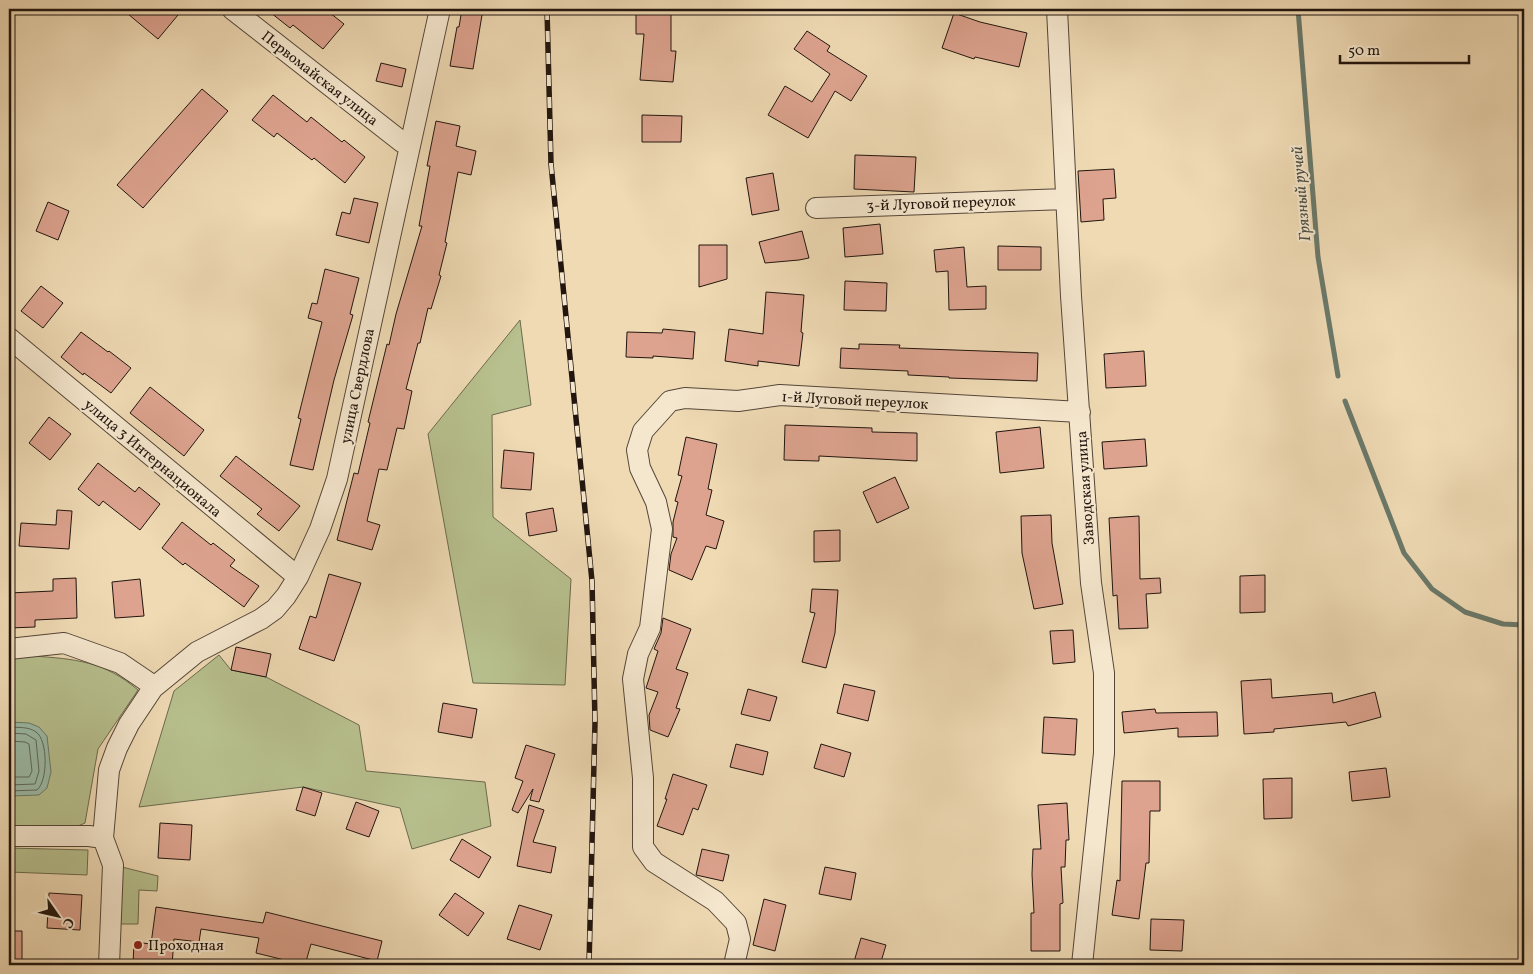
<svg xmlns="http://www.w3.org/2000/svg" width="1533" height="974" font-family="Vollkorn,serif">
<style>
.green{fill:#b7c08e;stroke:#6c6a4e}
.water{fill:#9bbba7;stroke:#6a796a}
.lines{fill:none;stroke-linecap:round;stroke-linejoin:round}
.shore{stroke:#5e685a;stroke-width:1}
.stream{stroke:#6a796a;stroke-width:5}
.building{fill:#dda38f;stroke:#21150e}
.minor-casing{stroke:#544638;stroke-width:22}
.minor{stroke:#f5e7ce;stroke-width:20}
.rail-casing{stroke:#21150e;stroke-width:5.5}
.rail{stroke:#f5e7ce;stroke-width:4;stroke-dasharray:11;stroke-linecap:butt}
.poi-dot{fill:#8f2418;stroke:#f5e7ce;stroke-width:2}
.labels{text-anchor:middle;stroke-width:4;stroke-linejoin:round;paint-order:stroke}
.street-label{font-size:15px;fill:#21150e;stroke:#f5e7ce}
.poi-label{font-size:15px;fill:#21150e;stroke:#f5e7ce;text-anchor:start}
.water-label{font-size:16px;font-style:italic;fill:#4c4f44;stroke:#f5e7ce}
</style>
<rect width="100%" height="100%" fill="#efdab4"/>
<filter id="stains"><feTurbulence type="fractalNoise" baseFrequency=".004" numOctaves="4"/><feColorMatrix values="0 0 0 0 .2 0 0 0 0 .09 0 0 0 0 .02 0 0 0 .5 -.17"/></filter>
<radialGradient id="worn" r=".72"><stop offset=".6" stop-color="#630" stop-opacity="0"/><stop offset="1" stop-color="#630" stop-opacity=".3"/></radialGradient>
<path class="green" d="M520,320l11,85 -39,10 1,102 78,62 -6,106 -92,-2 -45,-249z
M219,655l12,15 35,7 93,48 7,46 119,11 6,44 -79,23 -12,-41 -97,-21 -164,20 35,-116z
M33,656c42,3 71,5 105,34l-40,59 -13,74 -14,6h-62v-171z
M9,848l79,2 -1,25 -78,-3z
M122,867l36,9 -1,15 -18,-1 -1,34h-18z"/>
<path class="water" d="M9,722l20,1 10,4 8,9 4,36 -4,16 -8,7 -30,1z"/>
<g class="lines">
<path class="shore" d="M9,727c8,1 19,-1 27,5 12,8 12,49 1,58l-28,1
M9,733l17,1 10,6 3,31 -4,13 -26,1
M9,741l16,1 4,2 3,27 -3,6h-20"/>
<path class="stream" d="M1298,9l20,248 20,119
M1345,401l59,152 28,36 33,23 38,12 21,1"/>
</g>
<path class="building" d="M122,9h61l-25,30z
M266,9h59l19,15 -21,25 -30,-24 -3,3z
M462,9h21l-10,60 -23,-3 7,-39h2z
M636,9h35v42h5l-3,31 -33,-2 4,-46h-8z
M954,13l26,9 47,11 -8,34 -44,-10 -1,2 -32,-11z
M807,31l23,15 -3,5 40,25 -16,25 -16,-10 -27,47 -40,-23 17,-29 27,16 18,-28 -36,-25z
M381,63l25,6 -4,18 -26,-6z
M202,89l26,22 -85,97 -26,-23z
M273,95l34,27 4,-5 31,25 2,-2 21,17 -20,26 -31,-25 -2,2 -35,-27 -3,4 -22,-17z
M642,115l40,1 -1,26h-39z
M436,121l24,5 -4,20 20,5 -5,24 -13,-3 -13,70 2,1 -8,32 2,1 -10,33 -3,-1 -8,35h-2l-12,46 6,2 -8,38 -7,-1 -10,42 -8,-1 -12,52 13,4 -8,25 -35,-10 17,-67 4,1 12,-51 -2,-1 19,-78 2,1 7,-31 26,-88h-3l11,-60h-3z
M855,155l61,2 -2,35 -60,-3z
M1114,169l2,29 -13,1 1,21 -23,2 -3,-51z
M773,173l6,37 -27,5 -6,-37z
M354,198l24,5 -9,40 -33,-8 6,-23 8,2z
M48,202l21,9 -11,29 -22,-9z
M880,224l3,30 -38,3 -2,-29z
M802,231l7,27 -10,2 -34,3 -6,-21z
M699,245h28v34l-28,8z
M998,246l43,1v23h-43z
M964,247l3,40 19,-1v23l-37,1 -1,-39 -12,1 -2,-22z
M325,269l34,9 -9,36 3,1 -19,65 -21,90 -23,-5 11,-46 -3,-1 24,-96 -14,-4 4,-15 5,1z
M845,281l42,2 -1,28 -42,-1z
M41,286l22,17 -20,25 -22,-17z
M766,292l38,3 -3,37 2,1 -4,33 -41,-5v5l-33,-5 4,-32 34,5z
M663,329l32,3 -2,27 -40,-3v2l-27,-1 1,-25 35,1z
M81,332l27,20 1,-1 22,17 -20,25 -27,-20 -1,2 -22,-18z
M859,344l41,1 -1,3 139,5 -1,28 -88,-3v-1l-41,-2v-4l-68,-3 1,-20 18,1z
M1144,351l2,35 -40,2 -2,-34z
M150,387l54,43 -20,26 -54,-43z
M49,417l22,17 -21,26 -21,-17z
M785,425l87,3v4l45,1v28l-98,-5v5l-35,-1z
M1040,427l4,41 -44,5 -4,-41z
M686,437l31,7 -9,45 4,1 -6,25 18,6 -8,28 -10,-3 -14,34 -23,-10 2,-16 6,-16 -4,-1v-15l5,-20 -3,-1 7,-25 -4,-1z
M1145,439l2,27 -43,3 -2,-27z
M504,450l30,3 -3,37 -30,-2z
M236,456l64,50 -21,25 -22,-17 5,-5 -42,-33z
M98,463l37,29 4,-5 21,17 -20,26 -37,-29 -4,5 -21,-17z
M895,477l14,31 -32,15 -14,-31z
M553,508l4,23 -28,5 -3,-23z
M57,510l15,1 -3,38 -50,-3 2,-23 35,2z
M1051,515l1,28 11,61 -29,5 -12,-56 -1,-37z
M1139,516l1,63 20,-1 1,15 -15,1 2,34 -29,1 -2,-34 -4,1 -4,-78z
M182,522l29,23 2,-2 22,17 -5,6 29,20 -15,21 -59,-44 -2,2 -21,-17z
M840,530v31l-26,1v-31z
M329,574l32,9 -27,78 -35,-12 11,-33 6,2z
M1265,575v37l-25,1v-37z
M76,578l1,40 -42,2v7l-26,1v-35l44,-2v-12z
M140,579l4,37 -29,2 -3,-36z
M812,589l26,1 -3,43 -9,35 -24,-6 13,-49 -5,-1z
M663,618l28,11 -15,40 12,4 -12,35 4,1 -12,28 -18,-7 -1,-15 9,-23 -12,-4 12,-37 -4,-2 7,-16z
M1073,630l2,32 -22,2 -3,-33z
M236,647l35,7 -5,23 -35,-7z
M1271,679l1,19 60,-5 1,10 42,-11 6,25 -33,9 -2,-4 -72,7v3l-30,2 -3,-53z
M844,684l31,7 -7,30 -31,-8z
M748,689l29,8 -7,24 -29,-7z
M443,703l34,6 -5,29 -34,-6z
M1155,709l1,4 61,-1 1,24 -40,1v-9l-54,5 -2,-21z
M1044,717l33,2 -2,36 -33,-2z
M736,744l32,8 -5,23 -33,-8z
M821,744l30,9 -7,24 -30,-9z
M526,745l29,9 -16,48 -9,-2 3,-11 -15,24 -6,-3 11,-29 -8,-3z
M1386,768l4,29 -38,4 -3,-29z
M673,774l34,11 -9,25 -5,-2 -10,27 -26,-9 10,-27h-2z
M1292,778v40l-28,1 -1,-40z
M1122,781h38v30h-10l-1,52h-3l-7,56 -27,-4 5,-35 3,1z
M303,787l19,6 -7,23 -19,-6z
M356,802l23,9 -10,26 -23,-8z
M1067,803l2,37h-3l-1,27h-4l2,36 -3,1v47h-29v-38h3l-2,-39 1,-25h8l-3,-44z
M529,805l15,5 -11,32 23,5 -5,26 -34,-7z
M160,823l32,2 -2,35 -32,-2z
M462,839l29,18 -12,21 -29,-18z
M702,849l27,6 -6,26 -27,-6z
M825,867l31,6 -5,27 -32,-6z
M49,893l33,2 -2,35 -33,-2z
M455,893l29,20 -16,23 -29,-21z
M764,899l22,6 -11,46 -22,-6z
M519,905l33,10 -12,35 -33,-11z
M156,907l107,16 3,-11 116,29 -5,20 -66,-17 -6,21 -49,-12 3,-15 -58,-9 -2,13 -25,-3 -2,26h-39l1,-23 17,2z
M1151,919l33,1 -2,31 -32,-1z
M9,931h13v34h-13z
M861,938l25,7 -6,20h-27z"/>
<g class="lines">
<g class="minor-casing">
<path id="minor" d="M232,9l170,133 8,4
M1057,9l14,287 20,287 13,90v80l-22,212
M816,208l250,-9
M9,338l289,239
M9,649l55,-6 56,20 28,19 5,6
M9,836h80l14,2
M109,965l4,-100 -10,-27 6,-68 8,-22 12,-24 24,-36 44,-36 64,-33 14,-10 11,-13 12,-19 22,-48 17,-50 103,-470
M734,965l6,-26 -4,-16 -21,-22 -61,-39 -11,-15v-69l-10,-99 5,-25 12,-26 12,-99 -6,-27 -16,-34 -3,-18 6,-19 27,-30 15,-3 53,3 42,-6 300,17"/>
</g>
<use href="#minor" class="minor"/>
<g class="rail-casing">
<path id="rail" d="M547,9l4,155 41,417 3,141 -6,243"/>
</g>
<use href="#rail" class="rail"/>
</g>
<circle class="poi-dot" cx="138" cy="945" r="5"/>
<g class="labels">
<g class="street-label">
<text transform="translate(320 78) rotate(38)" y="5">Первомайская улица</text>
<text transform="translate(941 203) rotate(-2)" y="5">3-й Луговой переулок</text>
<text transform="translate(357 386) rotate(-78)" y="5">улица Свердлова</text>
<text transform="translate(855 400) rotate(3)" y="5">1-й Луговой переулок</text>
<text transform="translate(153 458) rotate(40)" y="5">улица 3 Интернационала</text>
<text transform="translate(1085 488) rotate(-94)" y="5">Заводская улица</text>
</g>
<g class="poi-label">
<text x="148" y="950">Проходная</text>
</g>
<g class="water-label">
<text transform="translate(1300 194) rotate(-95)" y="6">Грязный ручей</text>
</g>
</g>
<rect width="1533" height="974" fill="none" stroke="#efdab4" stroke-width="30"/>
<rect x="10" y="10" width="1513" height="954" fill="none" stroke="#21150e" stroke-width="2.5"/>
<rect x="15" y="15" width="1503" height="944" fill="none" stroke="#21150e"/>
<g transform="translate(58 916) rotate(124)" stroke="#f5e7ce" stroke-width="4" paint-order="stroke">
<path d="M0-4L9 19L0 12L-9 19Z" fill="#21150e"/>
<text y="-8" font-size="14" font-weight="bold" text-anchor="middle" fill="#21150e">С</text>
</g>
<path d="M1340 55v8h129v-8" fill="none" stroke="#21150e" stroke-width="2.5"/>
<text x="1348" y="55" font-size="15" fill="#21150e" stroke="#f5e7ce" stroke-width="4" paint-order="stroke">50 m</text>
<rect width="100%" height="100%" filter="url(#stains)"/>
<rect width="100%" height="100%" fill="url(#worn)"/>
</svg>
